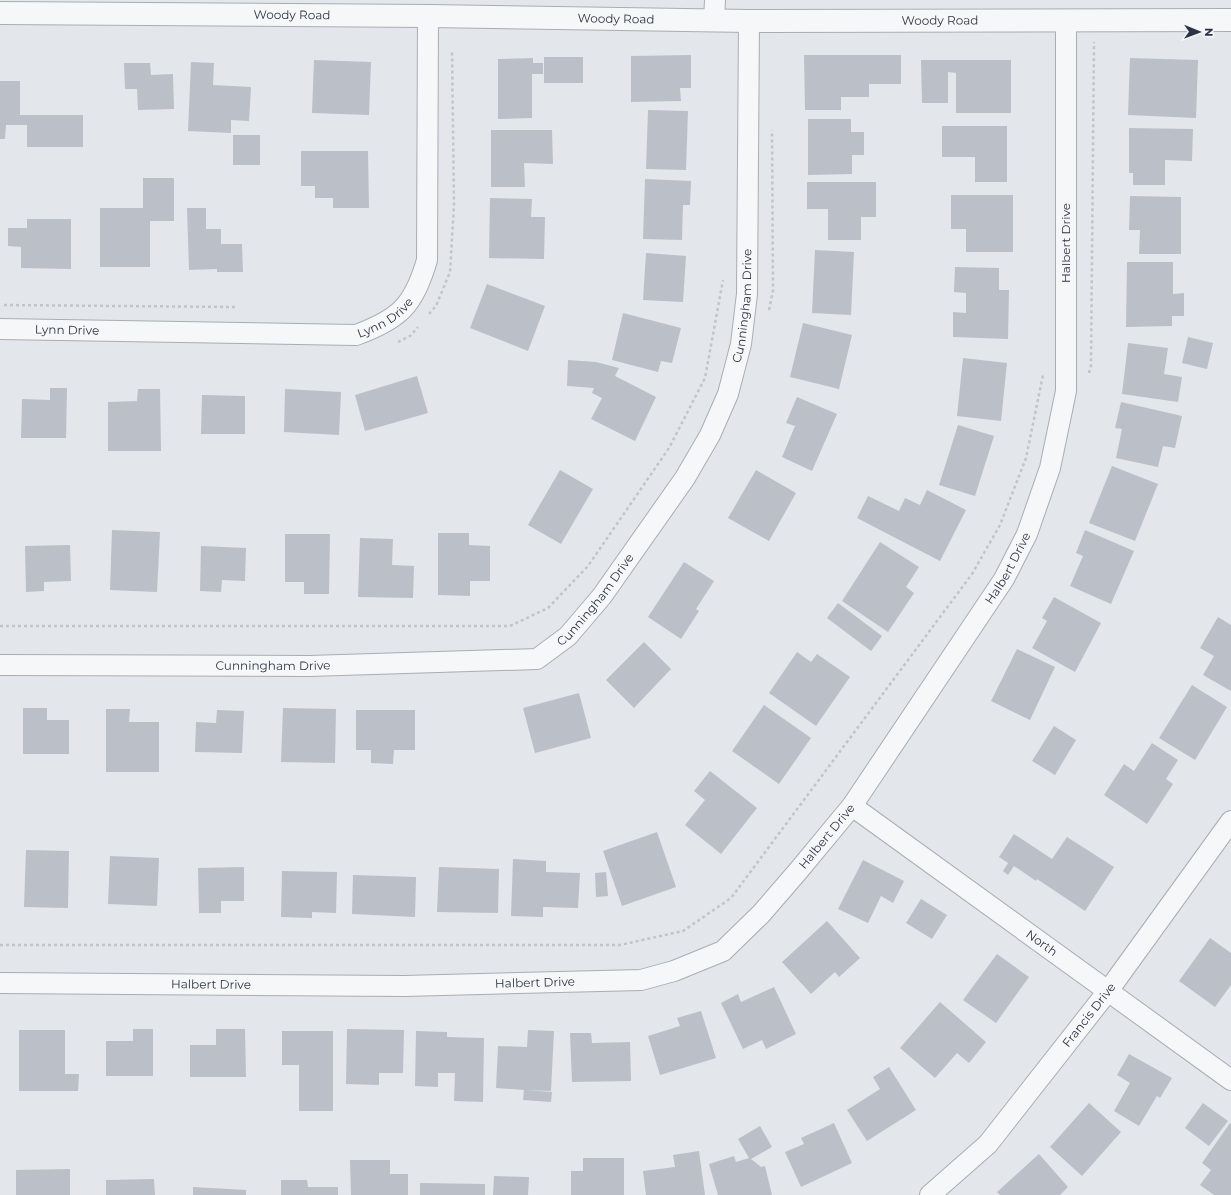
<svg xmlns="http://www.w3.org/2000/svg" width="1231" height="1195" font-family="Montserrat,sans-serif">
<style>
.building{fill:#bbc0c8}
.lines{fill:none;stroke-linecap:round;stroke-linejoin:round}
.minor-casing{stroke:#a8adb5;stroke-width:22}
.tertiary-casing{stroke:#a8adb5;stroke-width:24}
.path{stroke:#c1c4ca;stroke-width:2.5;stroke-dasharray:3 3;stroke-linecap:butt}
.minor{stroke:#f6f7f9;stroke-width:20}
.tertiary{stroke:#f6f7f9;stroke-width:22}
.labels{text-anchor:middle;stroke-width:3;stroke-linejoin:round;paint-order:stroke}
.street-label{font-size:12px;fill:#2c3443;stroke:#f3f5f8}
</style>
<rect width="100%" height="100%" fill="#e3e6eb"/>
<path class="building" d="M691,55v33h-11l1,13 -50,1v-46z
M804,55h97v29h-32v13h-28v13h-36z
M544,57h39v26h-39z
M533,58v5h10v11h-11v44l-34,1v-60z
M1130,58l68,2 -2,58 -68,-3z
M314,60l57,2 -2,53 -57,-2z
M921,60h90v53h-55v-40l-8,-1v31h-26z
M191,62l23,1 -1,22 38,2 -2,34 -18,-1v13l-43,-2z
M124,63h26l1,12 22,-1 1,35 -36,1 -1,-21h-12z
M0,81h20v34h63v32h-56v-22h-21l-1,14h-5z
M648,110l40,1 -2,59 -40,-1z
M808,119h43v13h13v23h-12v19l-44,1z
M942,126h65v56h-32v-25h-33z
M1129,128l64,1 -1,32 -27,-1v25h-32v-12h-4z
M491,130h61l1,34 -29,-1 1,24h-34z
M233,135h27v30h-27z
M301,151h67l1,57h-36v-10h-18v-12h-14z
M143,178h31v43h-24v46h-50v-59h43z
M645,179l46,2 -1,24h-7l-1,35 -39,-1z
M807,182h69v35h-15v23h-33v-31h-21z
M951,195h62v57h-47v-23h-15z
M1130,196l51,1v57h-42l1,-24h-11z
M490,198l42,1 -1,18h14l-1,42 -55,-1z
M187,208h19v21h15v15h21l1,28h-26v-3l-28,1z
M27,219h44v50l-50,-1v-21l-13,-1v-18h19z
M815,250l39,2 -3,63 -39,-2z
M646,253l40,3 -3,46 -40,-2z
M1127,262h46v32l11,-1v23h-12v10l-46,1z
M955,267l44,1v22h10l-1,49 -55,-2v-25l13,1v-20l-12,-1z
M487,284l58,22 -17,45 -58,-23z
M623,313l58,15 -9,35 -11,-2 -3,11 -46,-12z
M803,323l49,12 -13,54 -49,-12z
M1188,337l25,6 -6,26 -25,-6z
M1128,343l40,5 -4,26 18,3 -4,25 -56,-8z
M963,358l44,5 -6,58 -44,-5z
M568,360l28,2 23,6 -4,8 41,21 -21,44 -44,-22 11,-21 -10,-5 2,-5 -27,-2z
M417,376l11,37 -63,18 -10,-36z
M50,388h17l-1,50h-45l1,-39 28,1z
M138,389h22l1,62h-53v-49l29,-1z
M285,389l56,3 -2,43 -55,-3z
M202,395l43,1v38h-44z
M797,397l40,17 -25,57 -30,-14 13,-31 -9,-3z
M1121,402l61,14 -7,32 -12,-2 -5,21 -42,-9 6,-29 -7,-1z
M958,425l36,11 -19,60 -36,-11z
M1112,466l46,18 -23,57 -46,-18z
M560,470l33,19 -32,55 -33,-19z
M756,470l40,23 -27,48 -41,-23z
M927,490l39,20 -26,51 -83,-43 11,-22 31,15 6,-13 15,7z
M112,530l48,2 -3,60 -47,-2z
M1085,530l49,21 -23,53 -41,-18 13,-30 -7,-3z
M438,533h31v12l21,1v35h-20v15l-32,-1z
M285,534h45l-1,60h-25v-12h-19z
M360,538l33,1 -1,26 22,1 -1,32 -55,-1z
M880,542l39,25 -13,20 8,6 -26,39 -46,-31z
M70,545l1,36 -27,1v9l-18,1 -1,-46z
M201,546l45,2 -1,33 -23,-1 -1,12 -21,-1z
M684,562l30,19 -18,28 3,2 -18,28 -33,-22z
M1054,597l47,26 -26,49 -43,-24 15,-27 -5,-3z
M838,603l44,33 -11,15 -44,-33z
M1218,617l13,8v66l-28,-16 11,-19 -14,-8z
M644,642l27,27 -37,39 -28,-28z
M1017,649l38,18 -25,53 -39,-19z
M797,652l14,10 6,-8 33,23 -34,49 -47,-33z
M1192,685l35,22 -32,53 -36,-22z
M579,693l12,45 -56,15 -12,-45z
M764,705l47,33 -32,46 -47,-33z
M23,708h24v12h22v34h-46z
M283,708l53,1 -1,54 -54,-1z
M106,709h24l-1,13h30v50h-53z
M217,710l27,1 -2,42 -47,-1 1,-30 20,1z
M356,710h59v40h-21l-1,14 -22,-1v-13h-15z
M1054,726l22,14 -21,35 -23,-14z
M1152,743l26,17 -12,19 7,5 -26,40 -43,-29 20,-31 10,7z
M710,771l47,37 -36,46 -36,-29 20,-25 -11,-9z
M657,832l19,55 -54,19 -19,-55z
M1014,834l38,25 15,-22 47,30 -29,44 -48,-32 -1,2 -22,-15 -6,9 -5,-4 5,-8 -9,-6z
M26,850l43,1 -1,57 -44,-1z
M110,856l49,2 -2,48 -49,-2z
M513,859l33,2v11l34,1 -2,35 -35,-1v10l-32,-1z
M863,860l41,21 -11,22 -12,-7 -13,27 -30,-14z
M244,867v34h-23v12h-22l-1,-45z
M439,867l60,2 -1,44 -61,-1z
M282,871l55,1 -1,41 -24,-1v6l-31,-1z
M606,872l2,24 -12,1 -1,-24z
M353,875l63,2 -1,40 -63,-3z
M921,899l26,16 -15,24 -26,-16z
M827,921l33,37 -21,19 -4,-5 -24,22 -29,-32z
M1210,938l21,15v32l-16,22 -36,-26z
M997,954l32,23 -33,46 -33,-23z
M774,987l22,47 -30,15 -4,-9 -19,9 -22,-46 17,-9 3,8z
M940,1002l46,40 -17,21 -12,-10 -22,25 -35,-30z
M701,1011l15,47 -56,17 -12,-39 32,-10 -3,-8z
M133,1029h20v47h-47v-35h27z
M216,1029h29l1,48h-56v-32h26z
M347,1029l57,1 -1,43h-24v12l-33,-1z
M19,1030h46v44h14l-1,17h-59z
M528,1030l26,1 -3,60 -26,-1 27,2 -1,10 -28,-2 1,-10 -28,-2 2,-42 29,1z
M282,1031h51v80h-34v-46h-17z
M416,1031l31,1v5l37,1 -1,64 -29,-1 1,-28h-17v14l-23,-1z
M570,1033h21l1,10 38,-1 1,39 -59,1z
M1129,1054l43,24 -12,20 -3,-2 -18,30 -25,-15 16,-28 -13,-8z
M889,1067l27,43 -49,31 -20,-31 33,-21 -7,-12z
M1089,1103l32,29 -39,44 -32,-29z
M1203,1103l25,18 -19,25 -24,-18z
M834,1123l18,40 -51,24 -16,-35 19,-8 -3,-6z
M1230,1123l1,1v71h-17l-14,-10 11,-15 -9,-7z
M760,1126l12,21 -21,12 10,8 4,-1 7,29h-54l-9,-31 25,-8 2,6 13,-4 -11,-19z
M699,1151l6,44h-59l-3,-24 32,-4 -2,-12z
M1039,1154l29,33 -8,8h-60l-3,-3z
M583,1158h41v37h-53v-24h12z
M350,1160h40v14h18v21h-57z
M70,1169v26h-54v-25z
M494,1176l35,1 -1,18h-35z
M154,1179l1,16h-49v-15z
M281,1180h26l1,7h30v8h-57z
M420,1183l65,1v11h-65z
M193,1187l53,3v5h-53z"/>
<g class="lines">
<g class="minor-casing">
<g id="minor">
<path d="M714,21l1,-21"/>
<path id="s1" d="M0,329l356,6c44,-16 58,-30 71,-75l1,-244"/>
<path id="s2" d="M0,665l309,1 228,-7 31,-23 34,-40 83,-118 25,-43 18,-41 13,-50 6,-50 2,-273"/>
<path id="s3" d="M852,806l379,274"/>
<path id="s4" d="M0,983l404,3 237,-6 33,-9 49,-20 38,-37 38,-44 53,-64 152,-227 23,-45 23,-66 16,-77v-371"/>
<path id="s5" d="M930,1195l58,-51 120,-153 123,-170"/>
</g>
</g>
<g class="tertiary-casing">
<g id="tertiary">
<path id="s6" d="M0,13l428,3 321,5 482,-1"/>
</g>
</g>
<path class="path" d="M4,305l232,2
M769,310l4,-19 -1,-161
M429,314l7,-8 14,-34 4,-67 -2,-155
M398,342l12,-6 8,-9
M1089,373l2,-7 3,-324
M0,626h510l38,-18 40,-42 81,-118 36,-70 18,-98
M0,945h620l63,-14 48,-33 241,-324 28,-49 26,-67 17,-83"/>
<use href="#minor" class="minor"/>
<use href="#tertiary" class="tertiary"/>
</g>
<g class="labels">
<g class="street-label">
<text dy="4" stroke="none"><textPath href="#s6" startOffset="292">Woody Road</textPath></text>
<text dy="4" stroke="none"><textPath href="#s6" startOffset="616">Woody Road</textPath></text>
<text dy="4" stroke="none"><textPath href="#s6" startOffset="940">Woody Road</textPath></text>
<text transform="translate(1066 243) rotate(-90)" y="4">Halbert Drive</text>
<text dy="4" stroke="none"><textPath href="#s2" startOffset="957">Cunningham Drive</textPath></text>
<text dy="4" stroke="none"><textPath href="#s1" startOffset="390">Lynn Drive</textPath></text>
<text dy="4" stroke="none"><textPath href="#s1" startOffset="67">Lynn Drive</textPath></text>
<text dy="4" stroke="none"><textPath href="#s4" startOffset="1207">Halbert Drive</textPath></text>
<text dy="4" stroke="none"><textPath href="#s2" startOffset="621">Cunningham Drive</textPath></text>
<text dy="4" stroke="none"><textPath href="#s2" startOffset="273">Cunningham Drive</textPath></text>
<text dy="4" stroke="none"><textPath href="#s4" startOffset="883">Halbert Drive</textPath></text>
<text dy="4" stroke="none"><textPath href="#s3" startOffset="234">North</textPath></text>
<text dy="4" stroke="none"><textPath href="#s4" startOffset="535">Halbert Drive</textPath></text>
<text dy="4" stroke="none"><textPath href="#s4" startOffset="211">Halbert Drive</textPath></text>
<text dy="4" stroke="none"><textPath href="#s5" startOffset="241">Francis Drive</textPath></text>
</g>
</g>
<g transform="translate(1199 32) rotate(91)" stroke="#f3f5f8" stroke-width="3" paint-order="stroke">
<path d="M0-3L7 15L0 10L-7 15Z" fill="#2c3443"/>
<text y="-6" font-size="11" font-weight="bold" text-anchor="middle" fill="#2c3443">N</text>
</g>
</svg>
